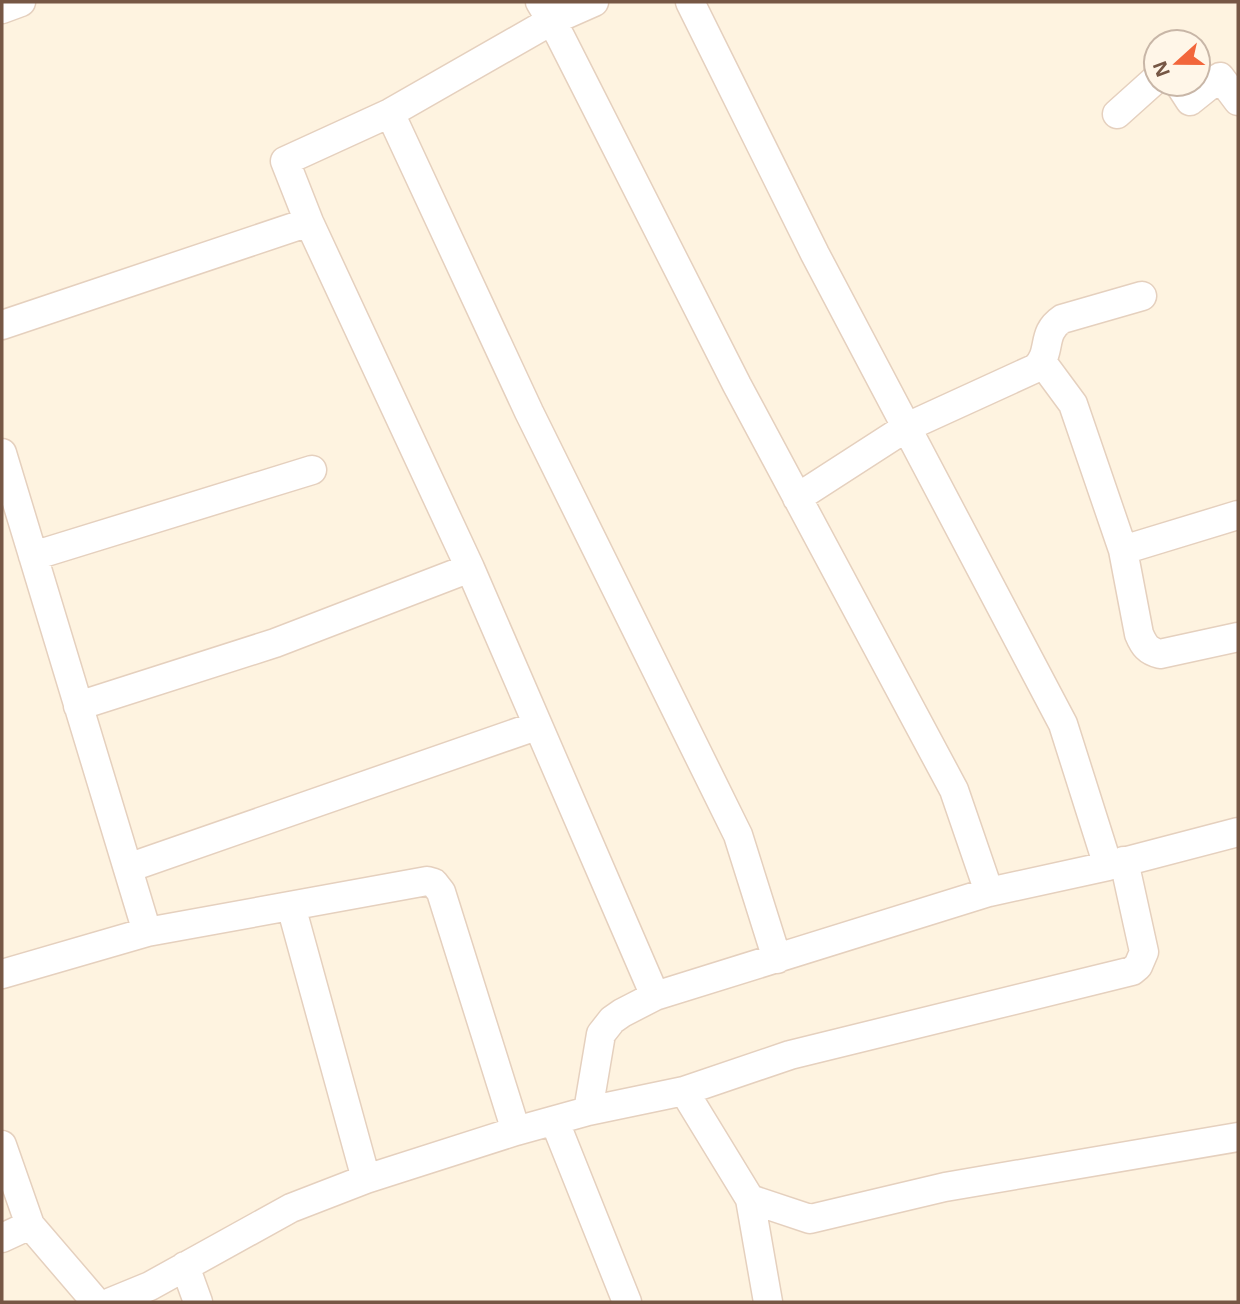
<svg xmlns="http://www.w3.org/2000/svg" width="1240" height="1304" font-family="'Noto Sans',sans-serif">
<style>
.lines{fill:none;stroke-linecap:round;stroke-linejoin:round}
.minor-casing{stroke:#e5d0be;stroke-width:31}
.minor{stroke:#fff;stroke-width:28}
</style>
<rect width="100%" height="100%" fill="#fef3e0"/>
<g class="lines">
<g class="minor-casing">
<path id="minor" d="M540,2l20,34 177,349 217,405 35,102
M594,2l-43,19 -161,92 -105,48 24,61 161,346 185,428
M690,2l125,252 248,470 45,142
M2,9l19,-7
M1179,84l11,17 30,-24 18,24
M390,113l139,299 209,423 39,124
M1117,114l39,-35
M2,325l307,-103
M1042,362l31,42 50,146 16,84c5,12 9,17 21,20l78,-17
M2,453l145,479 -145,42
M797,498l110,-71 129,-59c17,-17 4,-34 26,-49l80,-23
M1123,550l115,-35
M33,556l279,-86
M78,706l197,-63 195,-75
M128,868l408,-142
M291,906l75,273
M147,932l280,-51 7,2 7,9 75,239
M684,1091l106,-36 342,-84 6,-5 6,-14 -20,-91
M588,1111l13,-77 11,-14 10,-7 33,-17 334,-104 119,-26 130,-34
M555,1122l72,180
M2,1145l28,80 66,77
M750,1199l18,103
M2,1238l28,-13
M185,1266l13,36
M111,1302l39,-16 141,-78 75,-29 150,-48 72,-20 96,-20 66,108 60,20 135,-32 293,-50"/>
</g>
<use href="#minor" class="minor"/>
</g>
<rect width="1240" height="1304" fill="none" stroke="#765745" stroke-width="7"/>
<g transform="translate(1177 63) rotate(249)"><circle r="33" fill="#fff6e8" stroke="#c8b6a7" stroke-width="2"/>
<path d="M0-5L12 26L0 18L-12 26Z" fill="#f2663b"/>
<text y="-10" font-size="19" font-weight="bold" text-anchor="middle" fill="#765745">N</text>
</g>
</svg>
